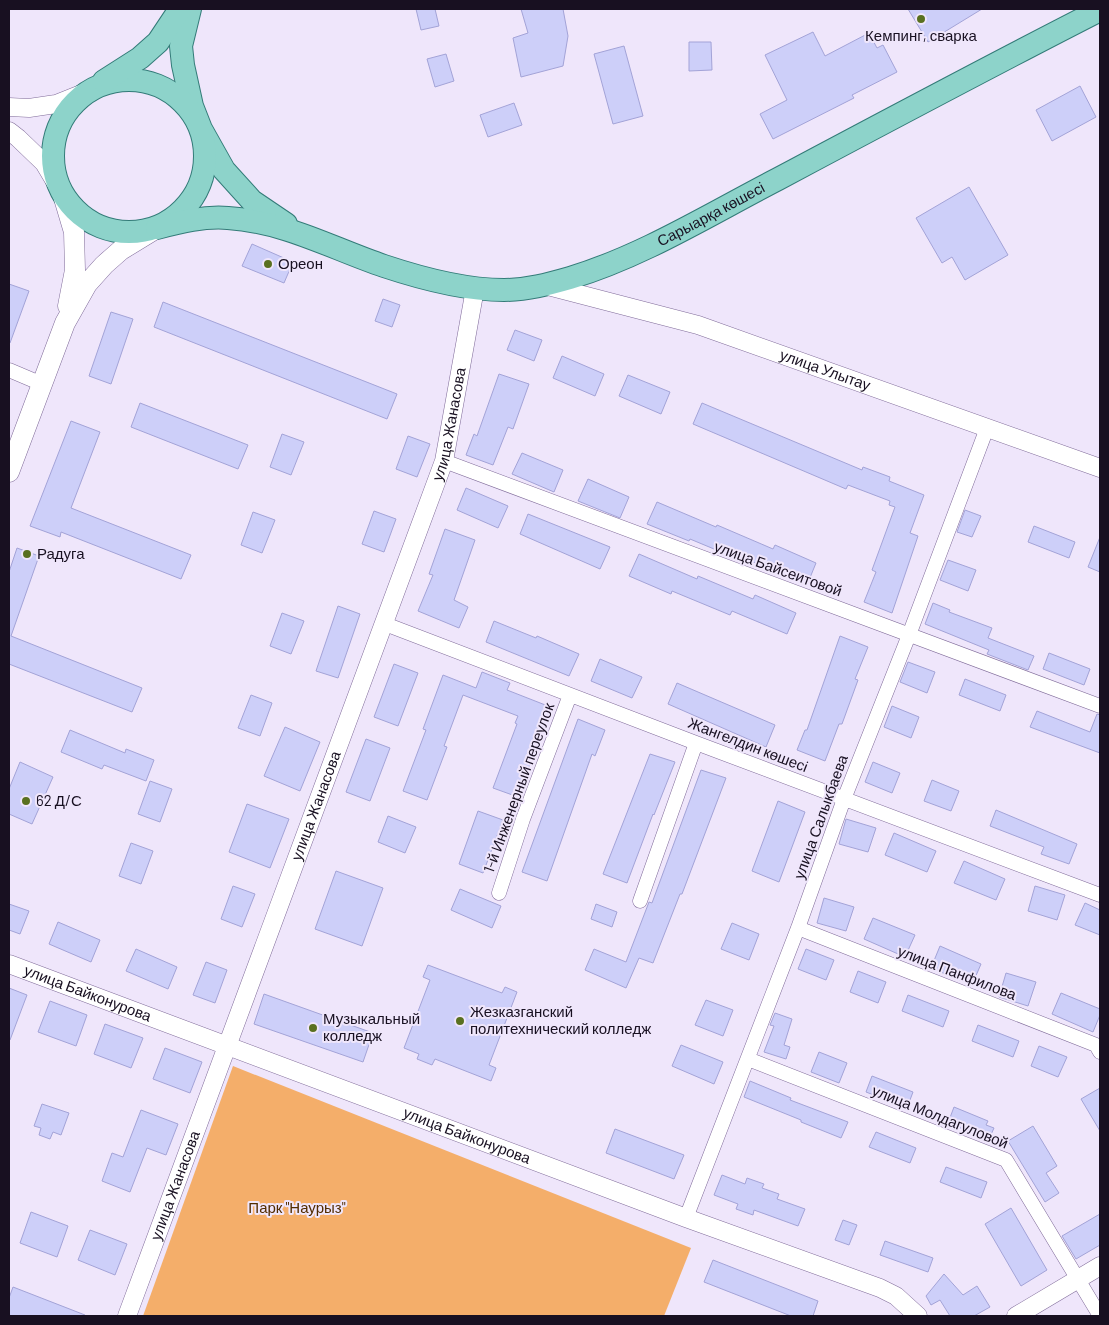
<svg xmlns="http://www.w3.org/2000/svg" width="1109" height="1325" font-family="Barlow,sans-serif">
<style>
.green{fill:#f4ae6a}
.building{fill:#cdcff9;stroke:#a3a3d7}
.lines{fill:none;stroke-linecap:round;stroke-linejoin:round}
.minor-casing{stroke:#806c9a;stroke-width:15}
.tertiary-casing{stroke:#806c9a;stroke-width:19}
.secondary-casing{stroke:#806c9a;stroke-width:21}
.primary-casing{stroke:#337b78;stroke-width:24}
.minor{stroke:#fff;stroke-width:14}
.tertiary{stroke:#fff;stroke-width:18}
.secondary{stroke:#fff;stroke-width:20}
.primary{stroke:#8dd3ca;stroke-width:22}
.poi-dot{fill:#597020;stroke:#efe6fb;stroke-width:2}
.labels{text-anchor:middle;stroke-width:4;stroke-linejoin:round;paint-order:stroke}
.poi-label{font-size:15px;fill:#181021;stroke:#efe6fb;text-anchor:start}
.street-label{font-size:15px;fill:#181021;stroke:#efe6fb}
.park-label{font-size:15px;fill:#512c00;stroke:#efe6fb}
</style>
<rect width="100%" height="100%" fill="#efe6fb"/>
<path class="green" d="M233,1066l458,182 -27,68h-521z"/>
<path class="building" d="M416,9h19l4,17 -18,4z
M521,9h42l5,27 -5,30 -42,11 -8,-39 15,-5z
M908,9h74l-54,33z
M813,32l12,24 44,-23 8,15 6,-3 14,27 -45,23 2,3 -81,41 -13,-25 27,-14 -22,-45z
M689,42h22l1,28 -23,1z
M624,46l19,70 -30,8 -19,-70z
M446,54l8,27 -19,6 -8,-28z
M1080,86l16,31 -44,24 -16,-31z
M514,103l8,22 -34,12 -8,-22z
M969,187l39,68 -43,25 -13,-23 -10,6 -26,-45z
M252,244l41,18 -9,21 -42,-17z
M9,284l20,7 -19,52h-1z
M383,299l17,6 -8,22 -17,-6z
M163,302l234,92 -10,25 -233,-92z
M111,312l22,7 -22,65 -22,-8z
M515,330l27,10 -8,21 -27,-11z
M562,356l42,18 -9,22 -42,-18z
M499,374l30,10 -16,45 -5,-2 -15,38 -27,-10 8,-21 3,2z
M628,375l42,17 -9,22 -42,-18z
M140,403l108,42 -10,24 -107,-42z
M702,403l160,67 1,-3 27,10 -1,4 35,14 -14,38 8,3 -26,77 -28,-11 12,-30 -4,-2 23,-63 -6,-2 1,-4 -42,-16 -2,4 -153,-65z
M71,421l29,11 -29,76 120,47 -10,24 -120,-47 -1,5 -30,-11z
M282,434l22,8 -13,33 -21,-8z
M408,436l22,8 -13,33 -21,-8z
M522,453l41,17 -9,22 -42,-18z
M588,479l41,18 -9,21 -42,-17z
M466,488l42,18 -10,22 -41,-18z
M657,502l59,25 1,-2 56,24 2,-4 41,18 -9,22 -56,-24 -1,3 -60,-25 -1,2 -42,-17z
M965,510l16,6 -9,21 -15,-5z
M374,511l22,8 -12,33 -22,-8z
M253,512l22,8 -13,33 -21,-8z
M528,514l82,33 -10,22 -80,-35z
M1034,526l41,16 -6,16 -41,-16z
M445,529l30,11 -21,60 14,7 -9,21 -41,-17 15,-36 -4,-1z
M1100,537v35l-12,-5z
M17,548l22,8 -28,80 131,52 -10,24 -123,-48v-92z
M639,554l58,25 1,-3 55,23 2,-4 41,18 -9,21 -55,-23 -2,4 -58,-24 -1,3 -42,-18z
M948,560l28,10 -8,21 -28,-11z
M933,603l17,7 -1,2 43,16 -4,10 46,18 -6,14 -41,-16 2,-4 -64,-26z
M338,606l22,8 -22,64 -22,-7z
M282,613l22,8 -13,33 -21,-8z
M494,621l42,17 1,-2 42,18 -10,22 -83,-34z
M840,636l28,11 -13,32 3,1 -16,44h-3l-14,37 -28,-11 8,-20h2z
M1049,653l41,16 -6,16 -41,-16z
M600,659l42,18 -10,21 -41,-17z
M908,662l27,10 -8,21 -27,-11z
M394,664l24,9 -20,53 -24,-9z
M482,672l28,11 -3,7 46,18 -10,26 -2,-1 -23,64 -25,-9 24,-64 -2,-1 3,-7 -55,-21 -19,51 3,1 -20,53 -24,-9 23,-61 -3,-1 20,-54 33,13z
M965,679l41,16 -6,16 -41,-16z
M677,683l98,42 -9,22 -98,-43z
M251,695l21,8 -12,33 -22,-8z
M892,706l27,11 -8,21 -27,-11z
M1037,711l53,21 7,-18 3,1v38l-70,-26z
M578,719l27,11 -10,26 -3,-2 -45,127 -25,-9z
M285,727l35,15 -20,49 -36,-15z
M70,730l55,23 1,-4 28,11 -8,21 -42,-16 -2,4 -41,-17z
M366,739l24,9 -20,53 -24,-9z
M650,754l25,8 -21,53 -1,-1 -26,69 -24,-9z
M20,762l33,15 -21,47 -23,-10v-25z
M873,762l27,11 -8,20 -27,-11z
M701,770l25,8 -44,116h-2l-27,69 -14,-5 -13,30 -41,-18 9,-21 32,13 23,-60 3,1z
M932,780l27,11 -8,20 -27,-10z
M150,781l22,8 -12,33 -22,-8z
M778,801l27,11 -26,70 -27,-11z
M247,804l42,15 -19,49 -41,-16z
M996,810l81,34 -8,20 -28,-10 3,-7 -54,-21z
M478,811l25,9 -20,53 -24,-9z
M388,816l28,11 -11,26 -27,-11z
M846,819l30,9 -8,24 -29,-8z
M894,833l42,18 -9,21 -42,-17z
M131,843l22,8 -12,33 -22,-8z
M964,861l41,18 -9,21 -42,-17z
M336,871l47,17 -21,58 -47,-17z
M233,886l22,8 -13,33 -21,-8z
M1035,886l30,9 -8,25 -29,-9z
M460,889l41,17 -9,22 -41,-18z
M824,898l30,9 -8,24 -29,-8z
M1085,903l15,7v25l-25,-10z
M9,904l20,7 -9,23 -11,-4z
M596,904l21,8 -5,15 -21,-8z
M873,918l42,17 -10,22 -41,-18z
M58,922l42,18 -9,22 -42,-18z
M732,923l27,11 -10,26 -28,-11z
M940,946l41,18 -9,21 -41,-17z
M136,949l41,18 -9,22 -42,-18z
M806,949l28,11 -8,20 -28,-11z
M206,962l21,8 -12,33 -22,-8z
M428,965l74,28 3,-6 12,5 -28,73 7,3 -5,13 -56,-22 -3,6 -15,-6 2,-5 -15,-6 26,-68 -7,-3z
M858,971l28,11 -8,21 -28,-11z
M1006,973l30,9 -8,24 -29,-9z
M9,988l18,7 -17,45h-1z
M1061,993l39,16v6l-7,17 -41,-18z
M264,994l109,39 -10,29 -109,-38z
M908,995l41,16 -6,16 -41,-16z
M706,1000l27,10 -10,26 -28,-11z
M50,1001l37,14 -11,31 -38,-14z
M775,1013l17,6 -8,26 6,2 -4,12 -22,-7 10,-26 -4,-1z
M105,1024l38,14 -12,30 -37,-14z
M978,1025l41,16 -6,16 -41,-16z
M681,1045l42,17 -9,22 -42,-18z
M1039,1046l28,11 -9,20 -27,-11z
M165,1048l37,14 -12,31 -37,-14z
M819,1052l28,11 -8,20 -28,-11z
M872,1076l41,16 -6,16 -41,-16z
M750,1081l41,17 -1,2 58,22 -7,16 -40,-16v-2l-57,-23z
M1100,1088v43l-19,-32z
M42,1104l27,9 -8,22 -8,-3 -3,7 -11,-4 2,-7 -7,-2z
M954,1107l34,14 -2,4 8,3 -5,11 -41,-16z
M141,1110l37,14 -12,31 -19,-7 -17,44 -28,-11 10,-28 11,4z
M1033,1126l24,40 -11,7 13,20 -14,9 -37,-61z
M615,1129l69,26 -10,24 -68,-26z
M876,1132l40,16 -6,15 -41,-16z
M946,1167l41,15 -6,16 -41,-16z
M722,1175l23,9 2,-6 17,6 -2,4 17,6 -2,5 28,10 -7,17 -44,-16 -1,5 -17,-6 2,-5 -24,-9z
M1011,1208l36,62 -26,16 -36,-62z
M31,1212l37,14 -11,31 -37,-14z
M1100,1214v31l-24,14 -14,-23z
M843,1220l14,5 -8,20 -14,-5z
M90,1230l37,14 -12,31 -37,-15z
M885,1241l48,17 -5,14 -48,-17z
M713,1260l105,41 -5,15h-22l-87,-34z
M944,1274l19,21 14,-9 13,21 -16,9h-24l-10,-16 -9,5 -5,-9z
M13,1287l72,28v1h-72l-4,-1v-17z"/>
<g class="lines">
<g class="minor-casing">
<path id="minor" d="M9,370l33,14
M444,461l656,245
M385,624l311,119 404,152
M499,893l24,-74 47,-124
M640,901l56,-158
M798,928l298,117 4,7
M748,1059l258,101 94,156
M686,1218l112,-290 46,-129 65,-164 78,-207"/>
</g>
<g class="tertiary-casing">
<g id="tertiary">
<path d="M9,107l20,1 27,-4 40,-16"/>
<path d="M9,131l9,7 26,25 19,32"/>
<path id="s1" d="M544,285l154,40 402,143"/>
<path id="s2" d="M9,964l677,254 194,70 16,8 22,20"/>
<path id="s3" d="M127,1316l317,-855 31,-172"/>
<path d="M1016,1316l84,-50"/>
</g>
</g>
<g class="secondary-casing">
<path id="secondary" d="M63,195l11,37 1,38 -7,36
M9,472l56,-149 22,-39 17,-19 17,-15 36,-22"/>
</g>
<g class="primary-casing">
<g id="primary">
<path d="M190,9l-9,37 2,19 9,41 9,23 23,41 28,31 34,23"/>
<circle cx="129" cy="156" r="76"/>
<path d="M104,81l36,-23 18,-16 22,-33"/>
<path id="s4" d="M157,228c23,-6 47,-12 71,-10 58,4 103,30 156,48 39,13 80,24 120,24 23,0 45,-6 66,-12 73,-22 140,-64 208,-99 107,-57 214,-114 322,-169"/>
</g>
</g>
<use href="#minor" class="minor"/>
<use href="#tertiary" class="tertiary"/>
<use href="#secondary" class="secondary"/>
<use href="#primary" class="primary"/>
</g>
<g class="poi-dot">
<circle cx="921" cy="19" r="5"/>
<circle cx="268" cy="264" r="5"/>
<circle cx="27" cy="554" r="5"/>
<circle cx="26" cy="801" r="5"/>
<circle cx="460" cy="1021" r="5"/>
<circle cx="313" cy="1028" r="5"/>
</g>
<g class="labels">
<g class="poi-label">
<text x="921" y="41" text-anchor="middle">Кемпинг, сварка</text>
<text x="278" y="269">Ореон</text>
<text x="37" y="559">Радуга</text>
<text x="36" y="806">62 Д/С</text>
<text x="470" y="1017">Жезказганский<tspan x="470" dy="17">политехнический колледж</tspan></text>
<text x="323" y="1024">Музыкальный<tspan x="323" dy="17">колледж</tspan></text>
</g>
<g class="street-label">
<text dy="5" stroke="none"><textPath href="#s4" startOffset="581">Сарыарқа көшесі</textPath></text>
<text dy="5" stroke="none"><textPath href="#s1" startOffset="294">улица Улытау</textPath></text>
<text dy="5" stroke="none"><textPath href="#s3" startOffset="949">улица Жанасова</textPath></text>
<text transform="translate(778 569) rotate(20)" y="5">улица Байсеитовой</text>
<text transform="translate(748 745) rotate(21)" y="5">Жангелдин көшесі</text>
<text transform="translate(519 788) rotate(-70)" y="5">1-й Инженерный переулок</text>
<text dy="5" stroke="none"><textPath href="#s3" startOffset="544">улица Жанасова</textPath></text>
<text transform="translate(821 817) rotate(-70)" y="5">улица Салыкбаева</text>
<text transform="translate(957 973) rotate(21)" y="5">улица Панфилова</text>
<text dy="5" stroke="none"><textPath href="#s2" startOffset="84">улица Байконурова</textPath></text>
<text transform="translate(940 1117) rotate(22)" y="5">улица Молдагуловой</text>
<text dy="5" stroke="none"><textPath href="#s2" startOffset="489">улица Байконурова</textPath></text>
<text dy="5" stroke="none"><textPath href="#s3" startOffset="139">улица Жанасова</textPath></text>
</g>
<g class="park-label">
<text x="297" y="1213">Парк "Наурыз"</text>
</g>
</g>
<rect width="1109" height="1325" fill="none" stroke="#181021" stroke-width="20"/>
</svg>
